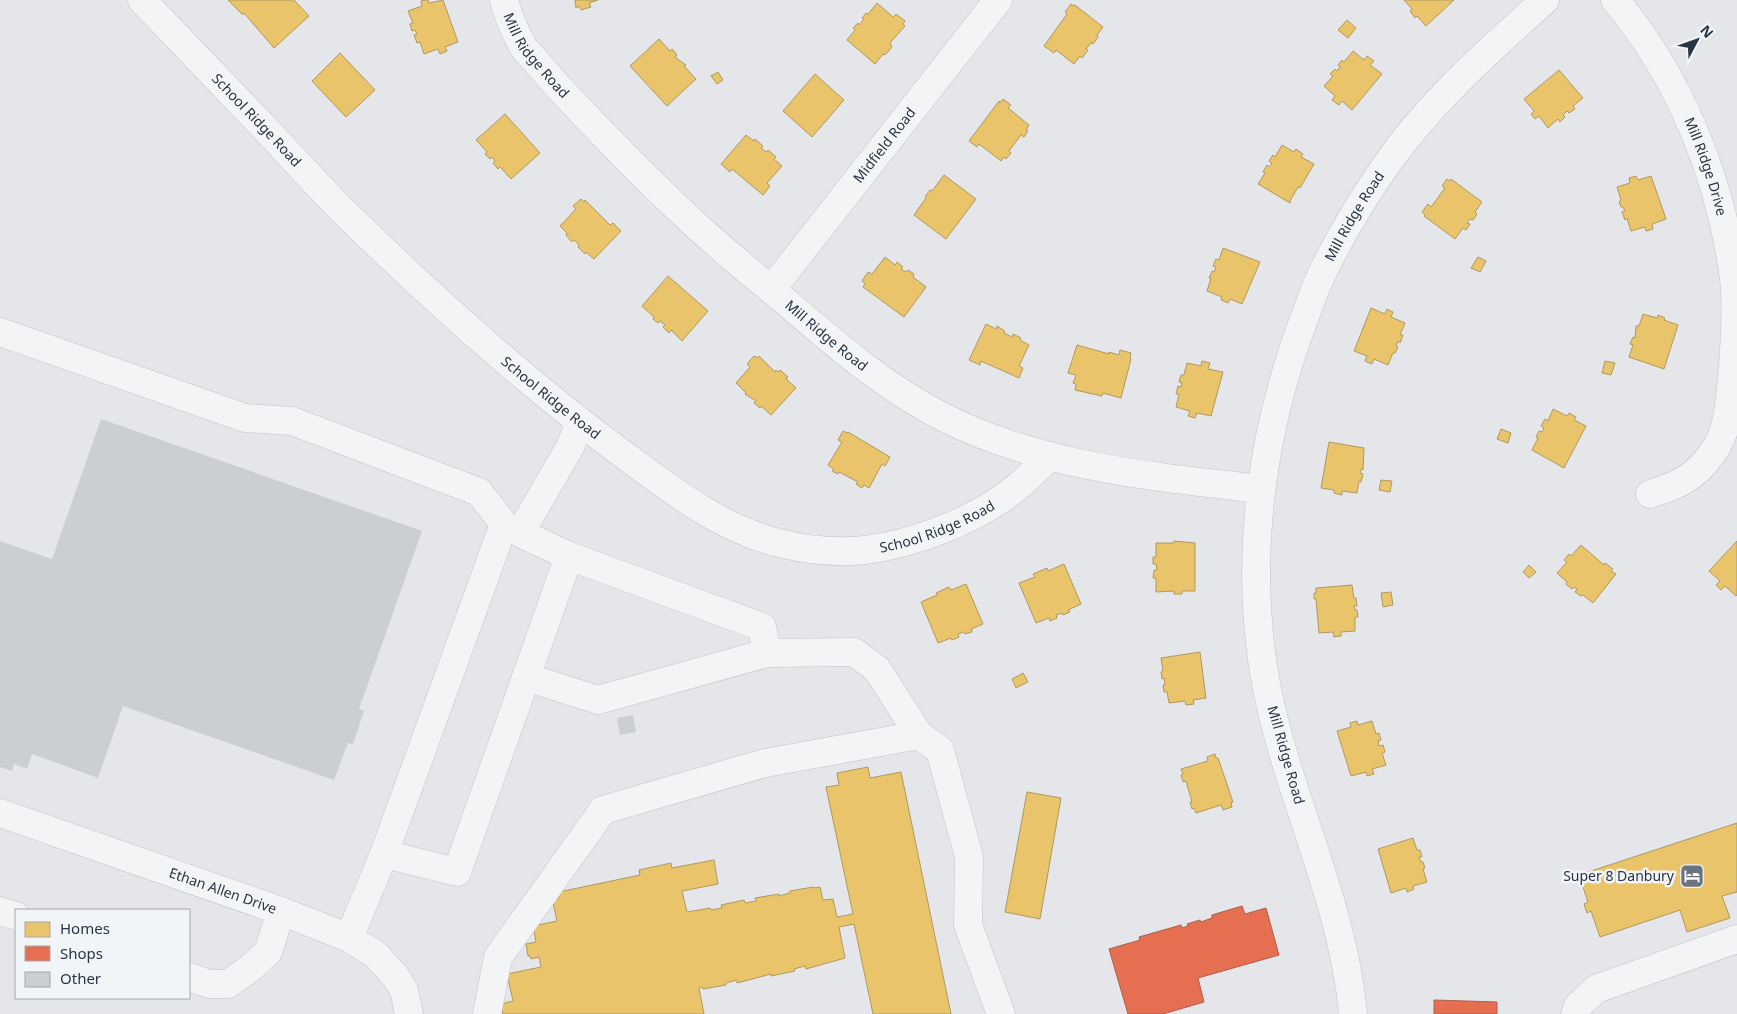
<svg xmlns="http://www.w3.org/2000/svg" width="1737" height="1014" font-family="'Noto Sans',sans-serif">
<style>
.homes{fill:#e9c46a;stroke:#af995f}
.shops{fill:#e76f51;stroke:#ae5e4d}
.building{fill:#cccfd2}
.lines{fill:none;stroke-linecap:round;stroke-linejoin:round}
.minor-casing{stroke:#c2c4c7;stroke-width:29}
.minor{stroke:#f3f4f6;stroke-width:28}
.labels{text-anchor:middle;stroke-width:5;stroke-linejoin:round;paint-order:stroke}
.street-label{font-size:14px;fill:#293544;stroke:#f2f5f8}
.poi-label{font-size:14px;fill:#293544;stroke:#f2f5f8;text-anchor:end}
</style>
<rect width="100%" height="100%" fill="#e4e6e9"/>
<path class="homes" d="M228,0h66l15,16 -35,32 -30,-35 -1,2z
M424,0h4l1,3 14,-3 15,42 -13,5 2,4 -7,3 -2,-5 -14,5 -4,-12 -3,1 -3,-8 3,-1 -2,-4 -3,1 -2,-7 3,-1 -5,-12 14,-5 -1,-5z
M575,0h23l-9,3 2,4 -10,3 -2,-4 -3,2z
M1404,0h50l-28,26 -9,-10 -2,2 -5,-7 2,-2z
M877,3l16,14 3,-3 9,7 -2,3 2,2 -15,17 2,4 -7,8 -2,-1 -8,10 -28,-24 8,-10 -2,-2 5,-5 1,2 5,-6 -2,-1 4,-5 2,1z
M1071,4l3,2 1,-1 28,22 -6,8 1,2 -5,7 -2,-1 -5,6 2,1 -6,8 -2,-2 -6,8 -18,-14 -2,3 -10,-7 23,-32 -2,-2z
M1347,20l9,8 -8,10 -10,-8z
M659,39l11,12 2,-2 5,6 -2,2 11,8 -2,1 12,13 -29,27 -37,-40z
M1353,51l11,9 3,-4 7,5 -4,4 12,9 -30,36 -10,-9 -3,4 -7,-5 3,-4 -11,-10 9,-10 -3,-2 5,-5 2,2 3,-4 -2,-2 4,-5 2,2z
M340,53l35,37 -29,27 -34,-36z
M1559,70l24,28 -10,8 2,3 -6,4 -2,-2 -4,4 2,2 -5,5 -2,-3 -10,9 -9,-12 -4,3 -4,-5 3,-3 -10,-12z
M718,72l5,8 -6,4 -6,-8z
M815,74l29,26 -32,37 -29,-26z
M1003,99l8,6 -3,3 21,17 -3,5 2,1 -4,6 -3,-2 -12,16 2,2 -5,6 -2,-2 -3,4 -22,-17 -2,3 -8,-6 30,-40 1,2z
M505,114l35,39 -29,26 -11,-12 -2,2 -5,-6 2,-2 -3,-4 -2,2 -5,-5 2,-2 -11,-12z
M746,135l8,6 1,-2 8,7 -2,2 5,4 2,-2 8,7 -2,2 8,7 -15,17 3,3 -7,9 -31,-26 -2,3 -9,-8z
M1282,145l12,7 2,-3 7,5 -2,3 13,7 -14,24 -2,-1 -8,14v2l-32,-19 7,-11 -2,-1 4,-7 2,2 3,-4 -3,-2 4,-6 2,2z
M944,175l32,24 -30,40 -32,-24 12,-17 -1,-1 5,-7 2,1z
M1636,176l2,4 13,-4 15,43 -14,5 1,5 -7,2 -1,-4 -14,4 -4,-13 -2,2 -3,-8 3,-1 -2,-4h-2l-2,-5 2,-2 -4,-13 13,-4 -1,-5z
M1447,179l3,2 1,-2 31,23 -7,10 2,2 -4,6 -3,-1 -3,4 3,1 -4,6 -3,-2 -8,11 -31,-23 1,-1 -3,-3 6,-8 3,3 14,-19 -3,-2z
M581,199l3,3 1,-2 25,25 3,-2 8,8 -27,28 -8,-7 -1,2 -7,-7 1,-2 -5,-5 -2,2 -6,-7 1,-2 -7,-7 16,-17 -3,-3z
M1223,248l37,14 -18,42 -12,-5 -2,4 -7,-3 1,-3 -15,-6 4,-13h-2l3,-7 2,1 2,-5 -3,-1 3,-7 3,1z
M885,257l10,8 2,-3 6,5 -2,2 5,3 2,-2 6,4 -1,3 13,10 -22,30 -41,-30 2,-3 -3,-3 6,-9 4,2z
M1478,257l8,4 -6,11 -9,-4z
M668,276l40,35 -26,30 -11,-11 -2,3 -6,-6 2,-2 -5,-4 -2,2 -5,-4 1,-2 -12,-11z
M1371,308l14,6 2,-5 6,3 -2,5 14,6 -5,12h3l-3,8 -2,-2 -2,5 2,1 -3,6h-2l-5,12 -14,-6 -2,5 -7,-3 2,-5 -13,-5z
M1643,314l14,4 1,-3 7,3 -1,2 14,5 -14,44 -35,-12 4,-12 -3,-1 3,-7 2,1 1,-12h3z
M986,324l10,5 1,-3 8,5 -1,2 8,4 1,-3 8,4 -1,2 9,5 -10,21 4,2 -4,10 -38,-17 -1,4 -11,-5z
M1077,345l32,9v-2l10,3 1,-5 11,3 -1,5 1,1 -10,39 -18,-5 -1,3 -27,-6 1,-6 -3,-1 3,-8 -8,-2z
M754,356l3,2 2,-2 16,16 1,-2 2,2 2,-2 8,7 -2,2 10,9 -25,27 -10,-9 -1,2 -6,-5 2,-2 -11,-7 1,-1 -10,-10 14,-16 -3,-3z
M1202,361l8,2 -2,6 15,3 -12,44 -14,-3 -2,5 -7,-2 2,-5 -14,-4 3,-13h-3l2,-8 3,1 1,-4 -3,-1 2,-7h3l3,-12 14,3z
M1605,361l10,2 -4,12 -9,-2z
M1553,409l14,7 2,-3 7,4 -2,3 12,6 -22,42 -32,-18 6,-12 -2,-1 3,-6 3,1 2,-4 -3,-2 4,-7 3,2z
M1501,429l10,4 -3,10 -11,-4z
M843,431l4,2 1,-1 42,25 -5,9 -3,-2 -13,24 -5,-3 -2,3 -6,-4 2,-2 -19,-10 -1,2 -6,-3 2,-2 -6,-4 14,-23 -4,-2z
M1329,442l35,6 -1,22 -2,-1 -1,4 3,1 -2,8 -2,-1 -2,12 -15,-2v4l-8,-2v-3l-13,-2z
M1381,480l11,1 -2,11 -11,-2z
M1174,541l21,2v48h-13v3h-8v-3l-18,1v-14h-3l1,-8h3l-1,-6h-3v-7h3v-14h18z
M1737,541v54l-1,1 -11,-10 -4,4 -5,-5 4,-4 -11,-10z
M1581,545l23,20 1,-2 8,6 -2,2 5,3 -23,29 -10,-8 -2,1 -6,-4 2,-3 -3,-2 -2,2 -6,-5 1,-2 -10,-9 10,-11 -3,-2 5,-6 2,2z
M1064,564l17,40 -13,6 2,2 -7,3 -1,-2 -6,2 1,3 -7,3 -1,-3 -13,5 -17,-40 16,-6 -2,-3 14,-6 1,3z
M1529,565l7,7 -7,6 -6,-6z
M966,584l17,40 -12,5 1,3 -7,2 -1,-2 -6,2 1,3 -7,3 -1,-2 -13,5 -17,-41 16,-7 -1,-2 13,-6 2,3z
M1352,585l2,13h2l1,8h-3l1,4h2l1,7h-3v14l-14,1v4l-7,1 -1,-5 -14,1 -3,-34h-2v-6h2v-5z
M1391,592l2,13 -10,2 -2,-14z
M1200,652l6,46 -13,2 1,4 -8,1 -1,-4 -16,2 -2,-11h-3l-1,-7h2l-1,-7 -2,1 -1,-7 2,-1 -2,-13z
M1023,673l5,9 -12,6 -4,-9z
M1357,721l1,4 14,-4 4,13 3,-1 2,7 -3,1 1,5 4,-1 2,7 -3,1 4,12 -14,4 2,5 -7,2 -1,-4 -15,4 -14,-45 14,-4 -1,-4z
M1215,754l1,4h2l15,44h-2l1,5 -9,3 -2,-5 -25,8 -2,-5 -2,1 -2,-7h2l-6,-21 -3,1 -2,-7 2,-1 -2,-5 27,-8 -1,-4z
M868,767l2,11 31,-6 50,242h-78l-19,-90 -15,3 6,31 -39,11 -1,-3 -11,3 1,2 -24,5v-2l-34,9v-3l-11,3v2l-23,4 -1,-2 -3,1 5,26h-201l-2,-10 12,-3 -6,-27 34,-7 -2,-10 -8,2 -1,-3h-2l-2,-12 10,-2 -3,-16 24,-5 -5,-23 8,-1 -1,-5 81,-17 -1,-5 32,-7 1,5 42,-8 4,24 -36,7 5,21 23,-4 1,2 11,-2 -1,-3 23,-5 1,3 11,-2 -1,-3 24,-4v2l11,-3v-2l23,-4 1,1 6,-1 3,13 10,-1 4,18 16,-3 -27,-127 13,-2 -2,-12z
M1027,792l34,6 -21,121 -35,-7z
M1737,823v69l-15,4 8,22 -43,14 -7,-22 -80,27 -9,-26 -4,2 -3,-9 4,-2 -9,-27z
M1413,838l4,12h3l2,7h-3l2,5h2l2,6 -2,1 4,13 -14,4 1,3 -7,3 -1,-4 -15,5 -13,-44z"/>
<path class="shops" d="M1242,906l3,8 21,-6 13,47 -81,23 6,24 -41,12h-35l-19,-65 31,-9 -1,-3 42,-12 1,3 6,-2 -1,-2 13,-4 1,2 11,-4v-3z
M1434,1000l63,2v12h-63z"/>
<path class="building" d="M101,419l321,112 -63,178 5,2 -11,33 -5,-1 -14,37 -211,-74 -25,72 -66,-24 -5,15 -13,-5 -2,7 -12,-4v-226l52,18z
M633,715l3,17 -16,3 -3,-17z"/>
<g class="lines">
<g class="minor-casing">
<g id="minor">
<path id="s1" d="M142,0c45,47 90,94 135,141 22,24 44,48 67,71 86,84 176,166 272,237 50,37 102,79 163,94 27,7 58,10 86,7 48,-6 109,-29 147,-59 14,-11 26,-23 38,-35"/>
<path id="s2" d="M504,0c4,16 12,34 20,48 5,6 11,12 16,18 20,24 42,46 64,69 26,27 53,54 81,80 31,30 66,58 100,86 50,43 100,87 160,117 98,49 209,59 316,71"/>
<path id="s3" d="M1615,0c65,77 106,179 119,279 3,26 1,60 -1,87 -2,21 -3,44 -9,64 -7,23 -28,46 -49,55 -8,4 -17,6 -25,9"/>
<path id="s4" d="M771,290l227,-290"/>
<path d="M0,332l245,86 47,3 187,71 25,32 -120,330 -35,84"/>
<path d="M767,653l87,-1 23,17 42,66"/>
<path d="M526,677l72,23 169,-47 -5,-26 -193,-71 -49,-23 50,-86 10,-25"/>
<path id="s5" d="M0,813l281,98 68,27 26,16 21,23 8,13 5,24"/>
<path d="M384,854l73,18 112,-316"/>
<path d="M0,911l16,5"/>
<path d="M189,977l20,7h19l20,-14 20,-18 13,-41"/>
<path d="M487,1014l11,-57 105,-147 162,-47 154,-28 21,15 29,107 -1,68 33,89"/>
<path id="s6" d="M1353,1014c-10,-113 -64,-215 -86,-325 -24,-123 -7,-254 37,-370 5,-13 9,-25 14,-37 20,-43 44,-83 71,-121 43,-61 101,-111 156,-161"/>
<path d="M1575,1014l3,-8 18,-17 141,-50"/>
</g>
</g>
<use href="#minor" class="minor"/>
</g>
<defs>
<g id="hotel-square" transform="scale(1.25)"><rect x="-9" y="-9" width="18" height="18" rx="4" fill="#6a737e" stroke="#f2f5f8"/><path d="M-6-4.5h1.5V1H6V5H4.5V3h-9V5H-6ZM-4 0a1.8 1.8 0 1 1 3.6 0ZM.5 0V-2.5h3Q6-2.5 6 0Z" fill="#fff"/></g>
</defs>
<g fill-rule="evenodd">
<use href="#hotel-square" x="1692" y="876"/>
</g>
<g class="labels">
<g class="street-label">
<text dy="5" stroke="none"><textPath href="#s2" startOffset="65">Mill Ridge Road</textPath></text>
<text dy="5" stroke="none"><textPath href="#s1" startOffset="166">School Ridge Road</textPath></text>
<text dy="5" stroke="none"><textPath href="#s4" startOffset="184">Midfield Road</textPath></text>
<text dy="5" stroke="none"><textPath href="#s3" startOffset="191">Mill Ridge Drive</textPath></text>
<text dy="5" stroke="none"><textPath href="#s6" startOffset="828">Mill Ridge Road</textPath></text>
<text dy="5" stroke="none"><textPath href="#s2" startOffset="470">Mill Ridge Road</textPath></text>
<text dy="5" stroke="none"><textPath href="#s1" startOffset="571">School Ridge Road</textPath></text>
<text dy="5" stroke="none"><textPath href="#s1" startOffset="1006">School Ridge Road</textPath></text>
<text transform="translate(1286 755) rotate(74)" y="5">Mill Ridge Road</text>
<text dy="5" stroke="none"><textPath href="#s5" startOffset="236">Ethan Allen Drive</textPath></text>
</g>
<g class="poi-label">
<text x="1674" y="881">Super 8 Danbury</text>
</g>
</g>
<rect x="15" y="909" width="175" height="90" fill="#f2f5f8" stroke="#a2a8b0"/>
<rect x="25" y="922" width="25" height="15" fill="#e9c46a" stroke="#a2a8b0"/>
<text x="60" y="934" font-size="15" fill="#293544">Homes</text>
<rect x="25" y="946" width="25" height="15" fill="#e76f51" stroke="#a2a8b0"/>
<text x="60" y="959" font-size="15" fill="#293544">Shops</text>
<rect x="25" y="972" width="25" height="15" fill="#cccfd2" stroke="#a2a8b0"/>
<text x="60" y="984" font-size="15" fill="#293544">Other</text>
<g transform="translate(1697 40) rotate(49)" stroke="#f2f5f8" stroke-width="4" paint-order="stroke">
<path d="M0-4L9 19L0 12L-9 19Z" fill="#293544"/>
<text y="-8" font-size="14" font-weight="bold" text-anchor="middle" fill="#293544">N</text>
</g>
</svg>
